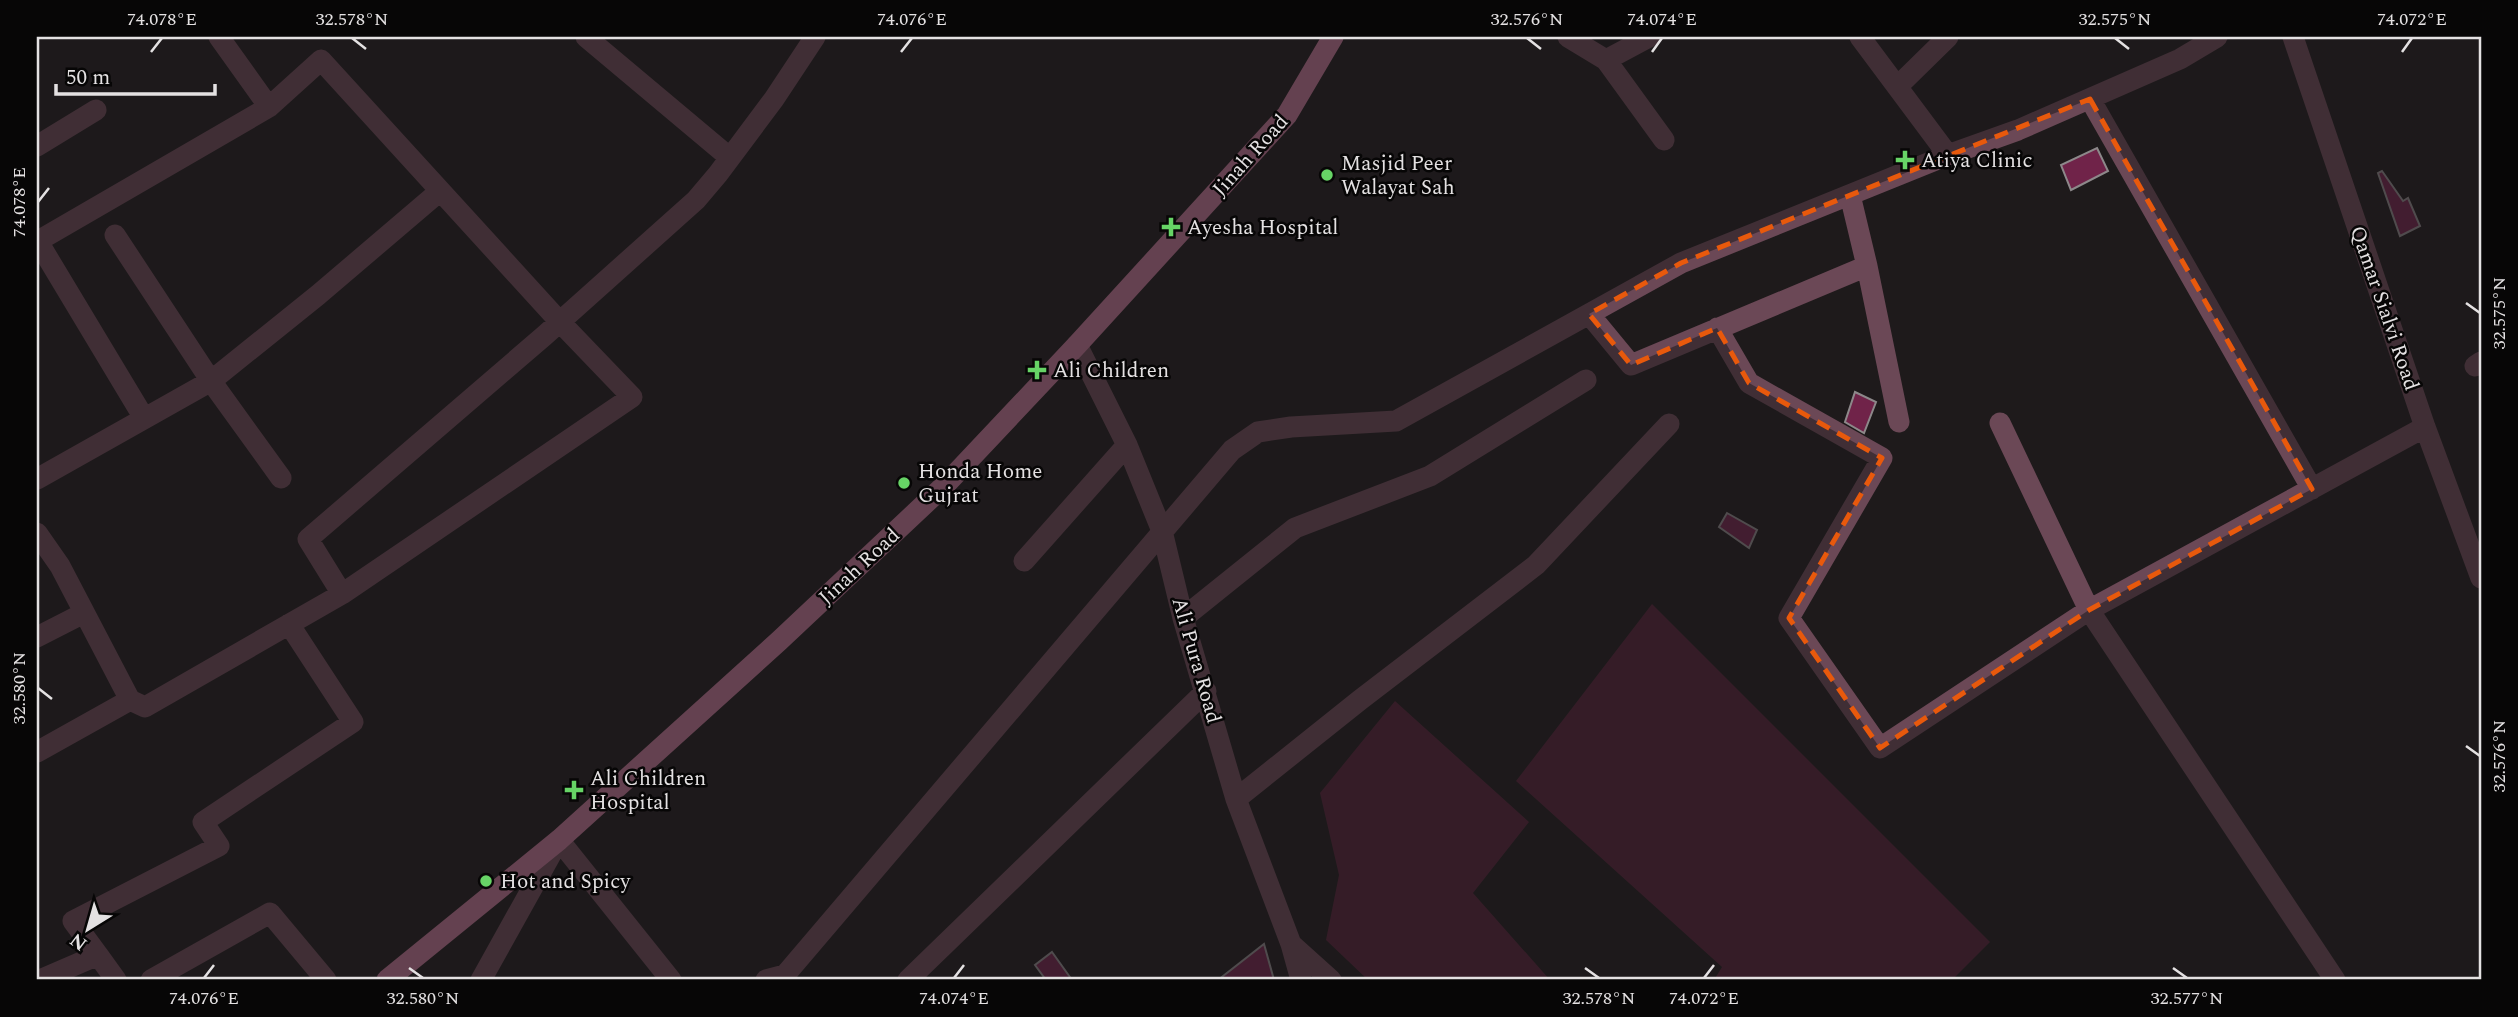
<svg xmlns="http://www.w3.org/2000/svg" width="2518" height="1017" font-family="Spectral,serif">
<style>
.green{fill:#522137}
.building{fill:#702349;stroke:#8d888a;stroke-width:2}
.lines{fill:none;stroke-linecap:round;stroke-linejoin:round}
.minor{stroke:#6b4856;stroke-width:21}
.major{stroke:#bb7291;stroke-width:21}
.marked{fill:none;stroke:#e8590c;stroke-width:5;stroke-dasharray:14 9;stroke-linejoin:round}
.ticks{fill:none;stroke:#e4e1e2;stroke-width:2.5}
.poi-dot{fill:#67d466;stroke:#070606;stroke-width:2.5}
.labels{text-anchor:middle;stroke-width:5;stroke-linejoin:round;paint-order:stroke}
.street-label{font-size:21px;fill:#e4e1e2;stroke:#070606}
.poi-label{font-size:21px;fill:#e4e1e2;stroke:#070606;text-anchor:start}
.neatline{fill:none;stroke:#e4e1e2;stroke-width:2.5}
.ticks-label{font-size:18px;text-anchor:middle;fill:#e4e1e2}
</style>
<rect width="100%" height="100%" fill="#1e1a1b"/>
<path class="green" d="M1652,604l338,338 -38,38h-238l8,-13 -206,-186z
M1395,701l134,121 -56,71 77,87h-182l-42,-40 13,-65 -19,-82z"/>
<path class="building" d="M2097,148l11,23 -37,19 -10,-25z
M2382,171l21,30 5,-3 12,28 -20,10 -22,-63z
M1855,392l21,10 -12,31 -19,-11z
M1727,513l30,17 -8,18 -30,-21z
M1264,944l10,36h-56z
M1052,952l20,28h-26l-11,-15z"/>
<g class="lines">
<path class="minor" d="M219,37l50,70 52,-47 239,262 72,75 -290,197
M586,37l143,120
M1568,37l38,23 58,80
M1860,37l88,118
M2293,37l132,390 56,151
M1606,60l43,-23
M1898,86l50,-49
M2090,99l222,390
M37,146l59,-36
M115,235l96,146 70,97
M37,240l107,178
M38,241l231,-134
M1867,266l32,156
M1589,314l42,51 236,-99 -17,-71
M1717,328l32,55 133,75 -93,160 91,130 209,-138 336,-183
M1077,345l50,100 35,86 21,87 53,181 55,145 10,36
M2475,366l6,-4
M2000,423l89,187 246,370
M37,479l174,-98 107,-86 122,-104
M37,533l23,33 70,134 -93,52
M1024,561l103,-116
M1183,618l112,-90 135,-52 156,-96
M37,637l47,-24
M130,700l15,7 197,-113 -34,-55 236,-203 152,-136 22,-26 56,-75 41,-62
M1236,799l124,-99 176,-135 133,-141
M1291,944l40,36
M98,955l18,25
M40,980l58,-25 -25,-34 146,-75 -16,-24 150,-100 -64,-98
M151,980l119,-67 56,67
M481,980l78,-140 112,140
M766,980l19,-5 447,-525 26,-18 33,-5 105,-6 285,-158 267,-108 70,-25 162,-71 37,-22
M908,980l298,-289"/>
<path class="major" d="M387,980l172,-140 220,-199 167,-157 131,-139 210,-230 46,-78"/>
</g>
<path d="M0 0H2518V1017H0ZM2090,99l222,390 -223,121 -209,138 -91,-130 93,-160 -133,-75 -32,-55 -86,37 -42,-51 92,-51z" fill="#1e1a1b" fill-opacity=".55" fill-rule="evenodd"/>
<path class="marked" d="M2090,99l222,390 -223,121 -209,138 -91,-130 93,-160 -133,-75 -32,-55 -86,37 -42,-51 92,-51z"/>
<path class="ticks" d="M352,38l14,11M1527,38l14,11M2115,38l14,11M151,52l11,-14M901,52l11,-14M1652,52l10,-14M2402,52l10,-14M38,202l11,-14M2466,303l14,10M38,688l14,11M2466,746l14,10M409,968l14,10M1585,968l14,10M2173,968l14,10M204,978l10,-13M954,978l10,-13M1704,978l10,-13"/>
<g class="poi-dot">
<path d="M1901.5 149.5h7v7h7v7h-7v7h-7v-7h-7v-7h7z"/>
<circle cx="1327" cy="175" r="7"/>
<path d="M1167.5 216.5h7v7h7v7h-7v7h-7v-7h-7v-7h7z"/>
<path d="M1033.5 359.5h7v7h7v7h-7v7h-7v-7h-7v-7h7z"/>
<circle cx="904" cy="483" r="7"/>
<path d="M570.5 779.5h7v7h7v7h-7v7h-7v-7h-7v-7h7z"/>
<circle cx="486" cy="881" r="7"/>
</g>
<g class="labels">
<g class="street-label">
<text transform="translate(1250 155) rotate(-48)" y="7">Jinah Road</text>
<text transform="translate(2385 308) rotate(71)" y="7">Qamar Sialvi Road</text>
<text transform="translate(859 566) rotate(-43)" y="7">Jinah Road</text>
<text transform="translate(1197 660) rotate(74)" y="7">Ali Pura Road</text>
</g>
<g class="poi-label">
<text x="1921" y="167">Atiya Clinic</text>
<text x="1341" y="170">Masjid Peer<tspan x="1341" dy="24">Walayat Sah</tspan></text>
<text x="1187" y="234">Ayesha Hospital</text>
<text x="1053" y="377">Ali Children</text>
<text x="918" y="478">Honda Home<tspan x="918" dy="24">Gujrat</tspan></text>
<text x="590" y="785">Ali Children<tspan x="590" dy="24">Hospital</tspan></text>
<text x="500" y="888">Hot and Spicy</text>
</g>
</g>
<rect width="2518" height="1017" fill="none" stroke="#070606" stroke-width="77"/>
<g transform="translate(88 929) rotate(217)" stroke="#070606" stroke-width="5" paint-order="stroke">
<path d="M0-5L12 26L0 18L-12 26Z" fill="#e4e1e2"/>
<text y="-10" font-size="19" font-weight="bold" text-anchor="middle" fill="#e4e1e2">N</text>
</g>
<path d="M56 84v10h159v-10" fill="none" stroke="#e4e1e2" stroke-width="3.5"/>
<text x="66" y="84" font-size="21" fill="#e4e1e2" stroke="#070606" stroke-width="5" paint-order="stroke">50 m</text>
<rect x="38" y="38" width="2442" height="940" class="neatline"/>
<g class="ticks-label">
<text x="162" y="25">74.078°E</text>
<text x="352" y="25">32.578°N</text>
<text x="912" y="25">74.076°E</text>
<text x="1527" y="25">32.576°N</text>
<text x="1662" y="25">74.074°E</text>
<text x="2115" y="25">32.575°N</text>
<text x="2412" y="25">74.072°E</text>
<text transform="translate(19 202) rotate(-90)" y="6">74.078°E</text>
<text transform="translate(2499 313) rotate(-90)" y="6">32.575°N</text>
<text transform="translate(19 688) rotate(-90)" y="6">32.580°N</text>
<text transform="translate(2499 756) rotate(-90)" y="6">32.576°N</text>
<text x="204" y="1004">74.076°E</text>
<text x="423" y="1004">32.580°N</text>
<text x="954" y="1004">74.074°E</text>
<text x="1599" y="1004">32.578°N</text>
<text x="1704" y="1004">74.072°E</text>
<text x="2187" y="1004">32.577°N</text>
</g>
</svg>
